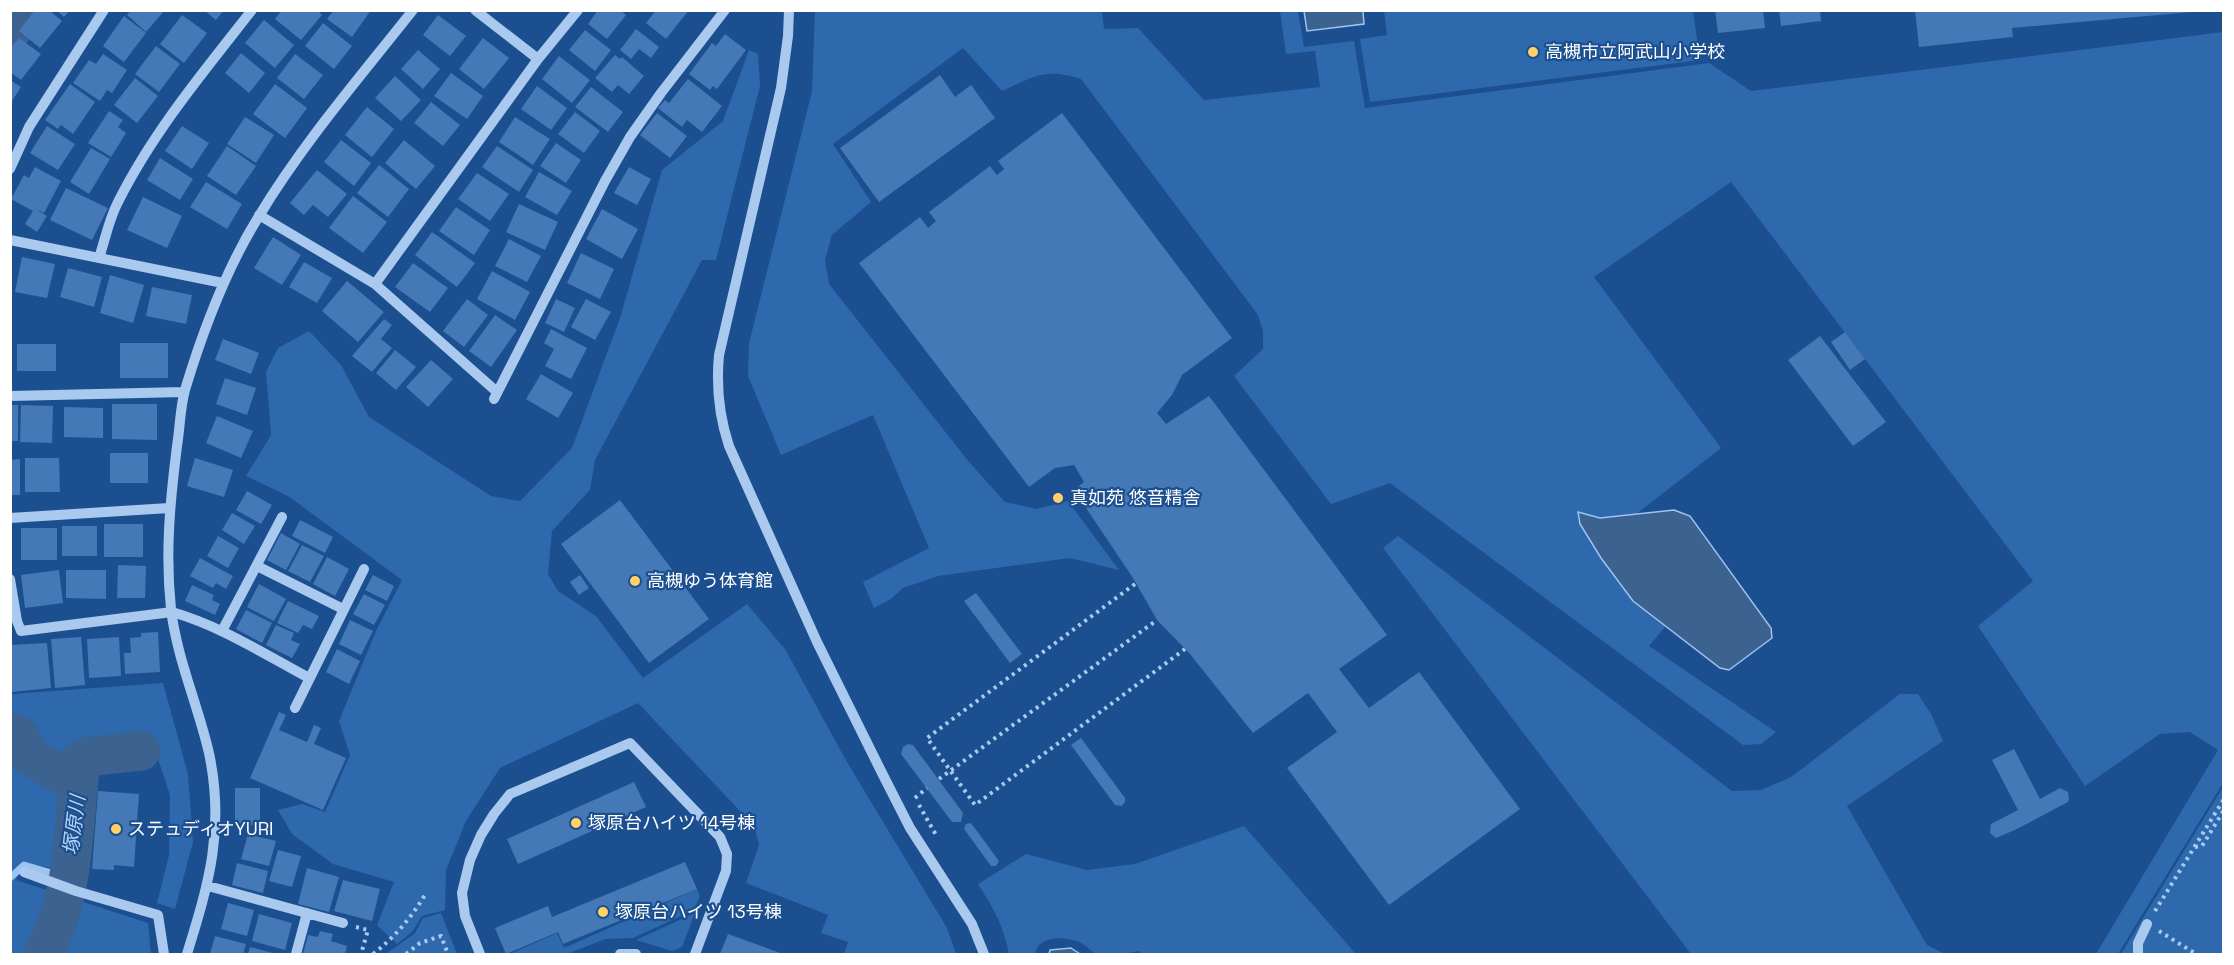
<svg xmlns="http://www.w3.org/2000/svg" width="2234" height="965" font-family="'Space Grotesk','Noto Sans JP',sans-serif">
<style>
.green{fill:#2e69ad}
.water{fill:#3c6290;stroke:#9cc4f0;stroke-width:1.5}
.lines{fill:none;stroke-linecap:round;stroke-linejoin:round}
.stream{stroke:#9cc4f0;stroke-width:7}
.river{stroke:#3c6290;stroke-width:39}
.building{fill:#4478b7}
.path{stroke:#a9c9ee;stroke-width:4;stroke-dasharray:3 4.5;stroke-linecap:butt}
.minor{stroke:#a9c9ee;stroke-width:10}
.poi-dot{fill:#ffd166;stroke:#1b4f8f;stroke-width:2}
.labels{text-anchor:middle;stroke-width:4.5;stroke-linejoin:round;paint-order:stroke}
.poi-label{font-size:18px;fill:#fff;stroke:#1b4f8f;text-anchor:start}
.water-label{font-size:20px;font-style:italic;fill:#b5d3f5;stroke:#1b4f8f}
</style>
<rect width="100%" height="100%" fill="#1b4f8f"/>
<path class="green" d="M815,11h287l2,18 34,-1 66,72 116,-13 -5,-36 -29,3 -6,-43h18l6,36 50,-6 11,67 344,-45 42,28 472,-59v751l-105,171h-22l122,-204 -28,-18 -30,2 -75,52 -107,-160 55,-45 -302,-399 -137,95 127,171 -119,93 63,86 -16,19 127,86 -15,12 -18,1 -353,-262 -59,21 -97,-128 29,-27v-18l-5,-16 -177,-236c-36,-12 -48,-2 -79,12l-39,-43 -130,96 38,58 -39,33 -7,25 4,24 140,178 36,40 32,7 31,-8 51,69 -49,-12 -132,18 -35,12 -12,11 -17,9 -11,-26 66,-34 -56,-133 -92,40 -33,-79 1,-33 63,-252z
M1384,11h309l7,49 -330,42 -10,-63 27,-4z
M749,50l9,4 2,32 -44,174h-14l-107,200 -5,30 -38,41 -4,43 10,17 38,25 47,62 104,-74 38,45 62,113 100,166 9,26h-112l4,-12 -27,-9 7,-18 -82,-32 13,-38 -5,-19 -116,-123 -138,65 -34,53 -20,49 -1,40 -23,6 -10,16 -15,12 -20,-19 17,-43 -61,-18 -41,-30 -14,-24 24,-6 23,8 25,-57 -11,-34 37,-90 26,-51 -114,-84 -42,-20 25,-41 -5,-63 12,-24 31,-17 32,34 28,52 122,79 29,5 52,-53 49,-133 41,-145 61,-49z
M1398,536l334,255 29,-1 30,-13 109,-83h18l13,20 12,27 -96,65 80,139 18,9h-254l-308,-406z
M163,683l25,91 5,68 -18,67 -18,-6 12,-48 1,-60 -14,-42 -14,-6 -58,4 -8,5 -10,17 -7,82 4,13 -3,2 -37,-8 -7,18 132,43 3,31h-140v-260z
M2223,787v167h-102z
M1244,826l112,128h-213l-5,-3c-13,3 -26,5 -39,3 -7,0 -12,-9 -20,-12 -14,-6 -41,-7 -44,12h-26c-5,-27 -16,-47 -31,-70l48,-30 61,16 48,-6z
M697,889l3,7 -6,14 -61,28 -28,1 -38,15h-57l47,-21 7,15z
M441,913l16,41h-71l29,-21 8,-15z
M695,913l-13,34 -10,4 -36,-11z"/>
<path class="water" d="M1304,11h59l1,13 -57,7z
M1674,510l16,6 81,112 1,10 -43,32 -9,-2 -87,-67 -32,-43 -21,-34 -2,-12 22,6z
M77,770l8,1 6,12 -6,80 -4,5 -11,2 -4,-3 -5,-12 7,-77z
M1071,948l9,6h-31l1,-4z"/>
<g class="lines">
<path class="stream" d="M10,878l14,-13 45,13"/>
<path class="river" d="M10,33l14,-23
M10,733l9,2 11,22 38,21 11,1c-6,59 -6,122 -36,175
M79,779l2,-20 4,-2 56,-6"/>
</g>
<path class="building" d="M35,10h14l13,11 -22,27 -21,-17z
M56,10h14l-6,7z
M131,10h34l-19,22 -19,-17z
M204,10h20l-8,10z
M282,10h35l5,5 -21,25 -26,-21z
M334,10h37l-19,27 -25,-18z
M598,10h22l6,5 -19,24 -19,-15z
M656,10h33l-23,29 -20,-16z
M1715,10h48l2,18 -47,5z
M1779,10h41l1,11 -40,5z
M1915,10h277v2l-180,16 1,9 -94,10z
M182,15l25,18 -23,30 -24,-19z
M438,15l28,21 -16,20 -27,-21z
M124,16l22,17 -22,29 -21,-16z
M264,20l30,25 -19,23 -30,-25z
M323,23l29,23 -18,23 -29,-23z
M636,29l23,18 -8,11 -12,-9 -8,10 -11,-9z
M585,30l26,20 -16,21 -26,-21z
M725,34l21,16 -29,39 -4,-3 -3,4 -21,-16 23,-31 4,3z
M19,38l22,16 -20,26 -11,-8v-24z
M483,38l26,20 -25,31 -25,-20z
M156,46l24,18 -21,28 -24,-18z
M418,50l22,19 -17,20 -22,-20z
M241,53l24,20 -16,20 -24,-20z
M103,54l24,16 -15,23 -5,-3 -7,11 -27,-18 16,-23 7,4z
M295,54l28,21 -19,24 -27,-21z
M615,55l5,4 2,-2 22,19 -15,18 -11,-9 -6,7 -17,-14z
M559,56l31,24 -18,23 -30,-24z
M451,73l32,23 -16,23 -33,-23z
M940,75l15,22 16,-12 24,33 -116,84 -39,-54z
M395,76l26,24 -20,21 -26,-23z
M135,78l23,18 -21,27 -23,-18z
M688,79l34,27 -20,26 -15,-12 -5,7 -24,-19 7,-8 4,3z
M10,80l11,7 -11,17z
M70,84l25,18 -22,32 -12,-9 -3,4 -13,-9z
M275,84l32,24 -22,30 -32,-24z
M537,86l30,22 -16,22 -30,-21z
M591,87l32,25 -15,20 -33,-25z
M431,102l29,23 -17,21 -29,-23z
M367,107l27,22 -22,28 -27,-22z
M109,111l14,9 -5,7 8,6 -15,24 -23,-14z
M575,112l25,19 -16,22 -26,-19z
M657,113l30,23 -17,22 -30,-23z
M1062,113l170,225 -50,37 -10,20 -15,18 9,11 43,-28 178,239 -48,34 30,39 50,-36 101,137 -131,96 -102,-137 50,-36 -29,-39 -55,40 -63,-79 -33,-34 -24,-42 -59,-88 10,-8 -10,-17 -19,3 -26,19 -170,-224 61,-46 8,11 8,-7 -7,-9 61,-46 7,9 7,-6 -6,-8z
M245,117l29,18 -18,28 -29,-19z
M515,117l35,22 -17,26 -34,-23z
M47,126l28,18 -17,26 -28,-17z
M182,126l27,17 -17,26 -27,-18z
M341,140l30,23 -17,23 -30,-24z
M404,140l31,26 -19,23 -31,-26z
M556,143l25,17 -15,23 -26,-17z
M227,146l29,20 -20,29 -29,-19z
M497,146l36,24 -14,22 -37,-25z
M91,148l19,11 -21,35 -19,-12z
M160,158l33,21 -13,21 -33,-20z
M379,165l30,24 -21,28 -31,-24z
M35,167l26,14 -17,32 -10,-5 13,8 -10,16 -12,-8 8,-13 -22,-12 13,-24 5,3z
M629,167l22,12 -14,26 -23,-12z
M317,170l30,24 -19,23 -15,-12 -9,10 -14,-12z
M539,172l33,19 -15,24 -32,-18z
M477,173l32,21 -19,27 -32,-22z
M206,182l36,22 -15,25 -37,-22z
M66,188l42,20 -16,32 -42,-20z
M353,196l34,26 -24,31 -34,-25z
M143,197l39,19 -15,32 -40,-18z
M519,204l39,18 -13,28 -39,-18z
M456,207l34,23 -16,25 -35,-24z
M602,209l36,20 -16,30 -36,-20z
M432,232l43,31 -18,24 -42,-32z
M273,237l28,18 -19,30 -28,-17z
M509,239l32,17 -14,26 -32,-16z
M581,253l33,16 -14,30 -33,-16z
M22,257l33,7 -8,34 -32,-6z
M304,262l28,16 -15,25 -28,-16z
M413,263l35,25 -18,24 -35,-25z
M68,268l34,9 -8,30 -34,-10z
M492,271l38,21 -15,28 -38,-21z
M110,275l34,10 -11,38 -33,-10z
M347,281l37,31 -26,30 -36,-31z
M152,287l40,8 -6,29 -40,-8z
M467,299l21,16 -24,32 -21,-16z
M556,299l19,9 -11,24 -19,-9z
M586,299l25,13 -16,28 -24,-13z
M495,315l22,15 -26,37 -22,-16z
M384,319l8,6 -11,14 11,9 -20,24 -20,-16z
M551,329l36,19 -16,31 -26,-13 9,-17 -10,-6z
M1845,332l20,27 -15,11 -19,-28z
M1820,336l66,86 -33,24 -65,-86z
M223,339l36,14 -8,21 -36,-14z
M120,343h48v35h-48z
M17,344h39v27h-39z
M395,350l21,17 -20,23 -20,-17z
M431,360l22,19 -25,28 -22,-20z
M541,374l32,19 -15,25 -32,-19z
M225,378l31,10 -9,27 -31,-11z
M112,404h45v36l-45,-1z
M10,405h8v36h-8z
M21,405l32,1 -1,37 -32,-1z
M64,407l39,1v30l-39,-1z
M217,416l36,15 -12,27 -35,-15z
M110,453h38v30h-38z
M25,458h34l1,34h-35z
M195,458l38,12 -9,27 -37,-11z
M20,459v36h-10v-35z
M247,491l25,14 -11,19 -25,-14z
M620,500l89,119 -60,44 -88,-119z
M232,513l23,13 -11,18 -22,-14z
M300,520l33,17 -8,16 -33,-17z
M104,524h39v33h-39z
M62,526h35v30h-35z
M21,528h36v32h-36z
M281,533l19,11 -14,26 -19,-10z
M218,536l21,12 -11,20 -21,-12z
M302,545l22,11 -14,26 -22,-11z
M327,557l22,12 -14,27 -22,-12z
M200,558l33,18 -7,13 -10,-6 -3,5 -23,-12z
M118,565l28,1 -1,32h-28z
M59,570l4,33 -38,5 -4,-33z
M66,570h40v29l-40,-1z
M373,575l21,11 -7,15 -22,-11z
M580,575l9,13 -10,7 -9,-13z
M259,584l27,15 -12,22 -27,-14z
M192,585l22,10 -2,5 8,4 -5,11 -30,-14z
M976,593l46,61 -12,9 -46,-62z
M364,594l21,11 -11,20 -21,-11z
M288,601l31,15 -7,13 -9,-4 -5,8 -21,-10z
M246,610l26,13 -10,20 -26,-14z
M350,620l23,11 -12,24 -22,-11z
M276,625l18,8 -3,7 9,4 -8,14 -26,-13z
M158,632l2,40 -35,2 -1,-21h7l-1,-15 11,-1v-4z
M81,637l4,48 -30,3 -4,-49z
M119,637l2,39 -32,2 -2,-39z
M47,643l4,45 -39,4 -2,-47z
M337,649l23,12 -11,23 -23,-12z
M279,712l7,3 -7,15 28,12 7,-17 7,3 -7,16 32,14 -23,52 -73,-32z
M1081,738l44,60v4l-3,4 -7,-1 -44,-60z
M908,744l5,1 50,68 -2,9h-9l-51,-68 2,-7z
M2014,749l26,50 20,-11 8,4 1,8 -1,2 -51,27 -21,9 -6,-5 1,-9 27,-14 -26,-50z
M634,782l12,25 -128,57 -11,-25z
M235,788h25v37h-25z
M98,791l41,3 -5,73 -20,-2v5l-22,-1z
M971,823l28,38 -3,5h-5l-27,-37 2,-5z
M248,834l28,7 -7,25 -28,-7z
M278,850l23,6 -9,31 -23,-6z
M685,862l12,27 -134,55 -5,-12 -52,22 -11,-26 53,-22 4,11z
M237,863l31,8 -5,22 -31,-8z
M307,868l32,9 -10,35 -31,-8z
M343,880l37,9 -8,32 -38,-10z
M228,903l26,7 -7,26 -26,-7z
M259,914l33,9 -7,27 -33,-9z
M320,931l13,3 -2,7 16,5 -2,8h-42l5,-19 10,2z
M728,934l55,20h-63z
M215,936l31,8 -3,10h-33z
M250,947l27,7h-29z"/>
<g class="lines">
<path class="path" d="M1135,584l-208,154 48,67 210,-156
M939,779l218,-159
M915,798l12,-10
M919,805l17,30
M2195,847l7,-1 22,-36
M2155,911l69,-112
M356,927l12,3 -7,24
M2159,931l37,23
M373,954c22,-17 37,-35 52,-59
M406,954l14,-11 21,-7 7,18"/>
<path class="minor" d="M475,10l63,49
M789,10l-1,26 -7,52 -62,267c-3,32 0,61 10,91l88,196 65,131 28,55 62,96 12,30
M10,169l19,-42 75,-117
M259,215l116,69 122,108
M10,240l213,43
M99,258c6,-18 10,-39 19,-56 35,-70 86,-131 134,-192
M375,284l163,-225 40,-49
M10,396l174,-4
M494,399l111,-218 25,-44 31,-44 64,-83
M10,518l159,-10
M257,566l86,43
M10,579l7,42 4,10 151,-19c49,14 92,42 137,66
M222,631l60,-114
M295,708l69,-139
M24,872l52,19 82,24 6,39
M208,886l135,37
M187,954c22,-71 38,-125 22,-201 -11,-48 -32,-94 -38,-144 -6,-56 -1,-107 6,-163 3,-18 3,-38 8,-56 18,-60 41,-121 74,-174 44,-73 101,-139 154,-206
M296,954l11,-41
M480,954l-15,-38 -3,-23 8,-33 11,-25 13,-21 16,-20 120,-51 90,94 7,17 -1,17 -31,83
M620,954h16
M2138,954v-11l9,-19"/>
</g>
<g class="poi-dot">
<circle cx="1533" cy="52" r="6"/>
<circle cx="1058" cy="498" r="6"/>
<circle cx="635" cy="581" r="6"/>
<circle cx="576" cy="823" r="6"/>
<circle cx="116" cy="829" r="6"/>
<circle cx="603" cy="912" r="6"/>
</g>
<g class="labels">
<g class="poi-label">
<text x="1545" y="58">高槻市立阿武山小学校</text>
<text x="1070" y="504">真如苑 悠音精舎</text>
<text x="647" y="587">高槻ゆう体育館</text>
<text x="588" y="829">塚原台ハイツ 14号棟</text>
<text x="128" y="835">ステュディオYURI</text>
<text x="615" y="918">塚原台ハイツ 13号棟</text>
</g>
<g class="water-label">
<text transform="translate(74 825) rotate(-83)" y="7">塚原川</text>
</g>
</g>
<rect width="2234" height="965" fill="none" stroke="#ffffff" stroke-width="24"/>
</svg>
